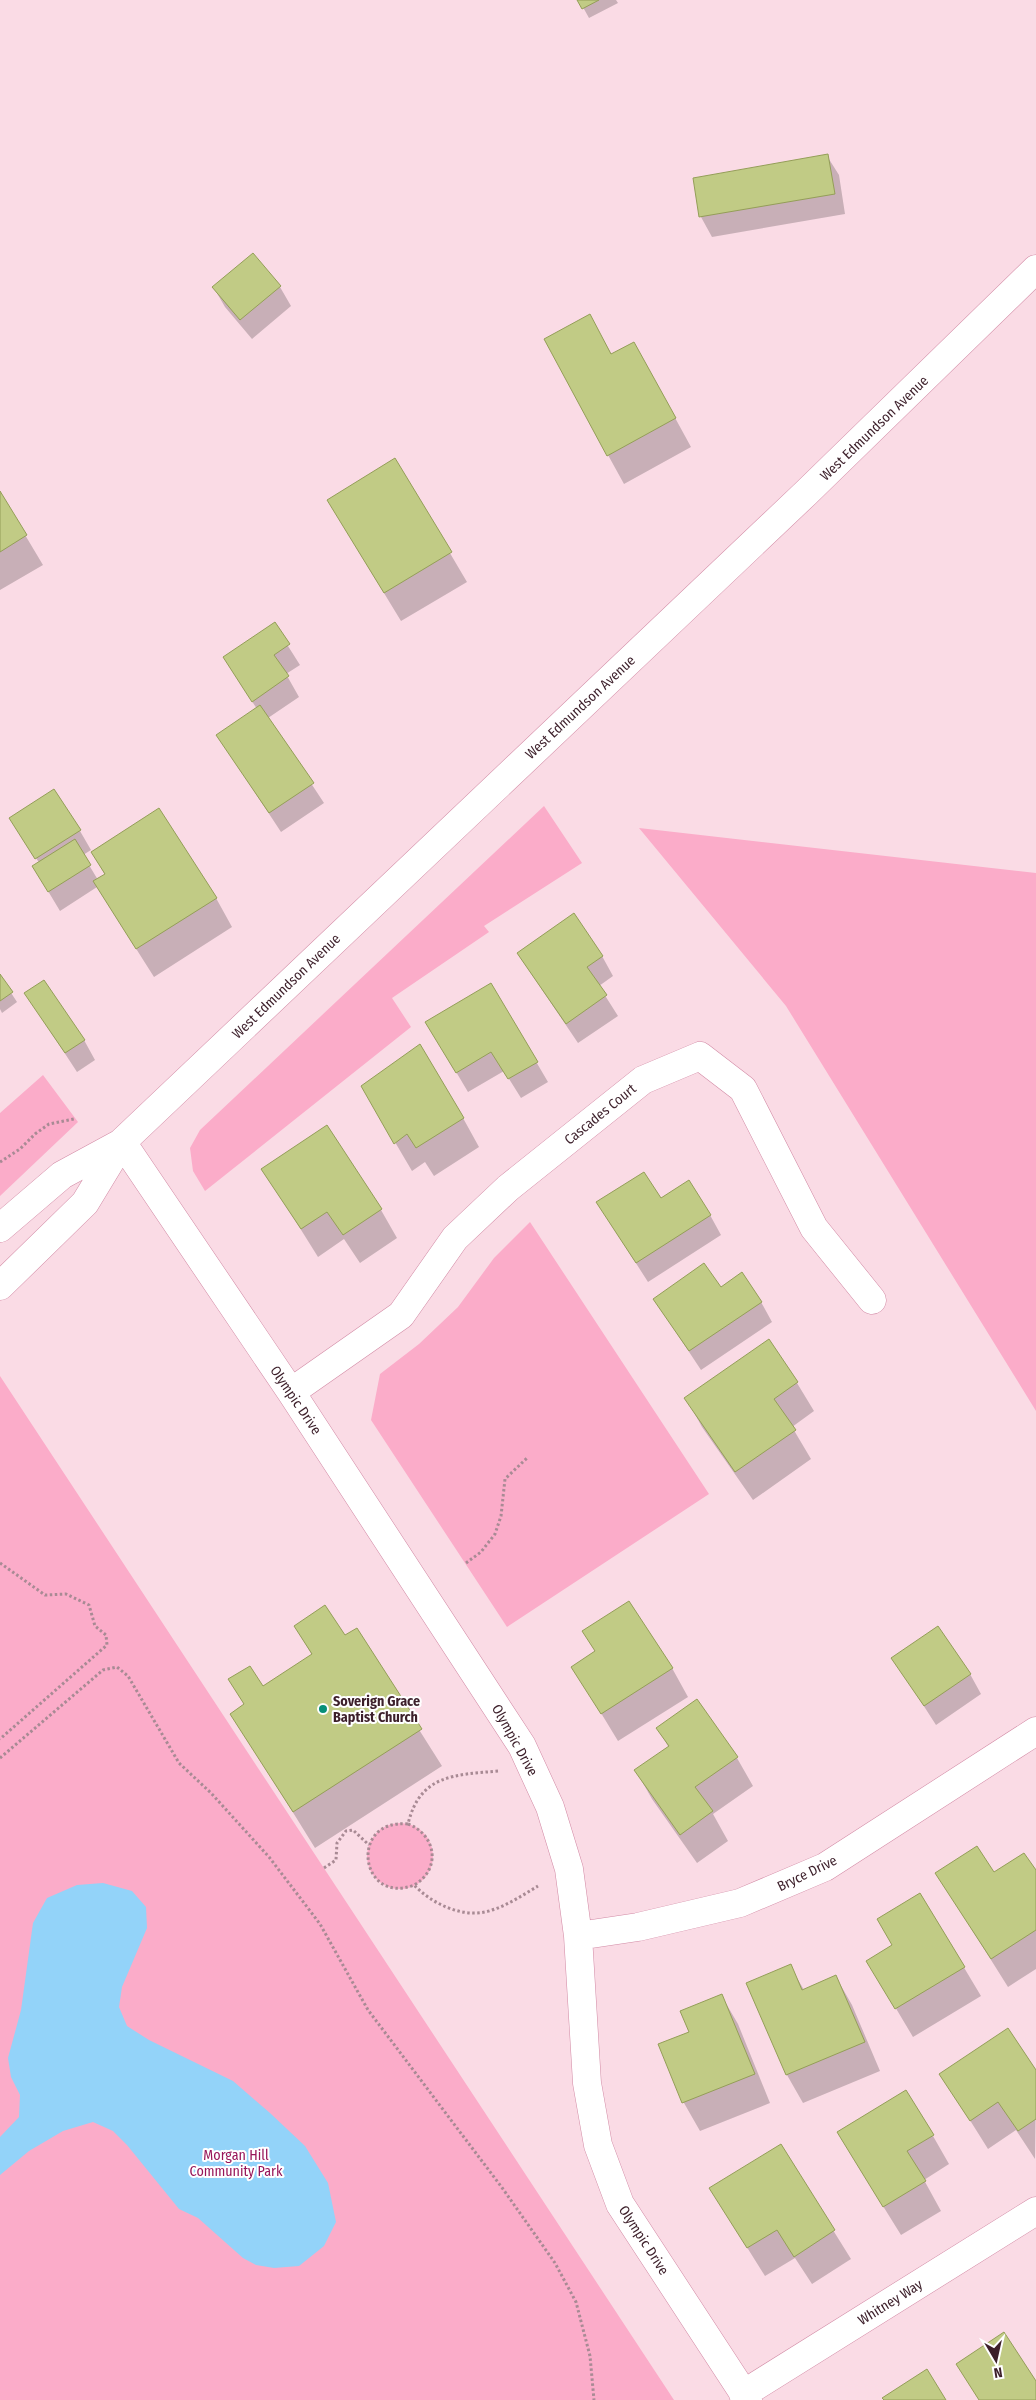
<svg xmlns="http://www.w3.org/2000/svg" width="1036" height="2400" font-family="'Fira Sans Condensed',sans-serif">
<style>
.green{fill:#fbacc9}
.water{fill:#93d3f9}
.shadow{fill:#0003}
.building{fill:#c1cb85;stroke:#949e58}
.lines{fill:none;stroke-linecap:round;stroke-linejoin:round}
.minor-casing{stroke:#d28aa5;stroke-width:29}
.path{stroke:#a88a94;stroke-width:3;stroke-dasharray:2.5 2.5;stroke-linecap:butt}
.minor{stroke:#fff;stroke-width:28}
.poi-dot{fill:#078f78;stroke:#fff;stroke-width:2}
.labels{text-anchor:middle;stroke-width:4;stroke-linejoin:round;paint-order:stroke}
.street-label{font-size:14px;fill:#3c1f2a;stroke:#fff}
.poi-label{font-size:14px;font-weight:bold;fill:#3c1f2a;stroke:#fff;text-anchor:start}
.park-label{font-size:14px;fill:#971559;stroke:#fff}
</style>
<rect width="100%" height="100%" fill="#fadbe5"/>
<path class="green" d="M544,806l38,57 -98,63 5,6 -97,66 19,29 -206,164 -12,-20 -3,-23 10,-18z
M639,828l397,45v538l-250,-405z
M43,1075l35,47 -78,74v-83z
M530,1222l179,272 -202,133 -136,-207 9,-46 39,-30 39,-37 36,-49z
M0,1376l674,1024h-674z
M367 1856a33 33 0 1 1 66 0a33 33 0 1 1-66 0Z"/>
<path class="water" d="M103,1883l29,8 14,16 1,21 -25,59 -3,20 8,19 22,14 84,41 37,32 35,33 23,37 8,39 -12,24 -25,20 -25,2 -18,-3 -13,-7 -45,-40 -19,-9 -52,-64 -14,-14 -20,-9 -30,9 -34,20 -29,24v-38l19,-20 1,-22 -9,-18 -3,-19 13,-48 12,-87 14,-25 30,-13z"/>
<path class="shadow" d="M579,0h37l2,3 -29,15z
M827,156l12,19 6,39 -133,23 -11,-20 -7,-38z
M280,287l11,19 -39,33 -27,-32 -11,-19z
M589,315l23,40 38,17 41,75 -67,37 -16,-29z
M395,460l72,122 -66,39 -56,-92z
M0,493l43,72 -43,25z
M274,624l26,41 -14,9 13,23 -31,21 56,85 -43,29 -64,-97 40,-26 -33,-51z
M80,831l11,19 -8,5 15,25 7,-5 -13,-23 124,46 16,29 -78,50 -57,-90 -37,24 -15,-25 -5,-22 -18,-27z
M518,954l84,2 11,20 -14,10 19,30 -40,27z
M0,976l17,26 -15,11 -2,-4z
M491,985l57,97 -27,16 -17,-27 -36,21 -41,-69z
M26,994l58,46 11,20 -18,12z
M362,1086l101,32 16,29 -45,29 -9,-14 -13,9z
M263,1169l118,41 16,28 -37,25 -16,-24 -26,18z
M660,1200l50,15 11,20 -73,47 -39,-61z
M654,1299l107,3 11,20 -71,48z
M768,1341l29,42 17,28 -22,16 19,32 -58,41 -51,-73 -16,-29z
M295,1626l50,11 11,-7 86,136 -127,82 -83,-134 13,-8 -15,-26 32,8 50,-33z
M893,1658l77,16 11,20 -45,31z
M573,1667l99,1 16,29 -70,44z
M658,1729l79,29 16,28 -40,28 15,27 -31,22 -45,-64 -16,-28 33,-23z
M1036,1873v96l-28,18 -71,-113z
M920,1894l61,102 -68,41 -28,-47 9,-44z
M790,1966l14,24 32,-13 16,28 28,66 -77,32 -16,-28 -39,-92z
M721,1995l17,29 32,79 -70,28 -16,-28 -24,-58 31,-12z
M1036,2073l-1,86 -19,-29 -28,19 -47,-75z
M933,2136l16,28 -25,16 17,31 -40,24 -46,-74z
M780,2145l71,114 -39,25 -17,-26 -30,18 -37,-59z"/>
<path class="building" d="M577,0h22l-17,9z
M828,154l7,40 -136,23 -6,-39z
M253,253l28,33 -41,34 -28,-33z
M590,314l21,40 23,-12 42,76 -69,38 -63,-117z
M395,458l57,94 -68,41 -57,-93z
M0,491l27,44 -27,17z
M275,622l15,22 -16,11 15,21 -37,26 -29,-45z
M260,705l54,78 -45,30 -53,-78z
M54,789l27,41 -46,29 -26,-41z
M159,808l58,90 -81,51 -43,-68 12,-7 -14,-22z
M75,839l16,26 -43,27 -16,-26z
M574,913l29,43 -16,11 20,28 -41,29 -49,-71z
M0,974l13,18 -13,9z
M44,980l41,60 -20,13 -41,-60z
M491,983l47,79 -30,17 -17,-27 -35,21 -31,-51z
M420,1044l44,74 -48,30 -9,-14 -13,10 -33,-58z
M327,1125l55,84 -39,26 -16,-23 -26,17 -40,-60z
M644,1172l17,26 28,-18 22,35 -75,48 -40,-61z
M704,1263l17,24 21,-15 20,30 -73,49 -36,-52z
M769,1339l29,43 -24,17 22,31 -61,42 -51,-74z
M629,1601l44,67 -72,46 -30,-47 24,-16 -13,-20z
M325,1605l20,30 12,-7 65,101 -129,83 -63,-98 14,-10 -16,-25 22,-13 13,20 49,-32 -18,-28z
M938,1626l33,48 -47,32 -33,-48z
M697,1699l41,58 -43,30 18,24 -33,24 -46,-65 35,-24 -13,-18z
M977,1846l17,26 30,-19 12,17v60l-45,29 -56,-86z
M920,1893l45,74 -70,42 -29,-48 26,-16 -15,-26z
M791,1964l11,26 34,-15 29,67 -79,33 -40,-92z
M722,1994l33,80 -73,29 -24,-59 31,-12 -9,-21z
M1008,2028l28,42v49l-18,12 -20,-29 -28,19 -31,-47z
M906,2090l28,45 -27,16 19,30 -43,26 -46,-75z
M781,2144l54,86 -41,27 -17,-27 -30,18 -38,-60z
M1004,2332l32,49v19h-57l-23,-36z
M927,2369l19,31h-62l-2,-2z"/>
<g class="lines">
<g class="minor-casing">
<path id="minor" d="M122,1142l169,250 231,354 28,61 19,62 9,67 9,147 11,62 22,59 128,196
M0,1228l62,-53 59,-32
M0,1286l85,-83 37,-61 684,-649 230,-224
M291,1392l110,-77 54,-77 53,-50 135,-108 57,-24 43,33 71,139 58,72
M578,1936l60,-9 102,-24 85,-36 211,-136
M743,2394l293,-183"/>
</g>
<path class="path" d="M0,1162l20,-13 15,-15 14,-10 25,-5
M0,1563l45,32 21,-1 23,11 6,21 11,9 1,10 -107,94
M466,1563l15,-11 14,-18 6,-18 4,-37 22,-21
M0,1758l103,-88 14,-3 11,9 51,87 32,30 58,64 51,67 48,86 135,179 52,74 21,39 14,54 4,44
M498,1771c-43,4 -78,3 -90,53 -60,-6 -48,82 6,61 18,19 51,35 78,25 16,-5 31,-15 46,-24
M408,1824c29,11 33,46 6,61
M324,1868l12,-8 1,-17 9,-12 7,-1 16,15"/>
<use href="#minor" class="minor"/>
</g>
<circle class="poi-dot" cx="323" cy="1709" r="5"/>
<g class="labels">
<g class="street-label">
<text transform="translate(874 428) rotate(-44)" y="5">West Edmundson Avenue</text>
<text transform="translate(580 707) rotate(-43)" y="5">West Edmundson Avenue</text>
<text transform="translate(286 986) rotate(-44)" y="5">West Edmundson Avenue</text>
<text transform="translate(600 1114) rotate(-39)" y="5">Cascades Court</text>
<text transform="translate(296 1400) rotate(56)" y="5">Olympic Drive</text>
<text transform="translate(515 1740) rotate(61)" y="5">Olympic Drive</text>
<text transform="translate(807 1873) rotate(-26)" y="5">Bryce Drive</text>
<text transform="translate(644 2240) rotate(57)" y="5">Olympic Drive</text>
<text transform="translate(890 2302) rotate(-32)" y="5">Whitney Way</text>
</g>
<g class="poi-label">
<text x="333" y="1706">Soverign Grace<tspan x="333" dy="16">Baptist Church</tspan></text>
</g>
<g class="park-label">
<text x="236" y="2160">Morgan Hill<tspan x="236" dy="16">Community Park</tspan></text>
</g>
</g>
<g transform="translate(996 2360) rotate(171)" stroke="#ffffff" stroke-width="4" paint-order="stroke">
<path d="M0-4L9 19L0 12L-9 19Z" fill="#3c1f2a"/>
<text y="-8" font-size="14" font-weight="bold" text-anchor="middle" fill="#3c1f2a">N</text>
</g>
</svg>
